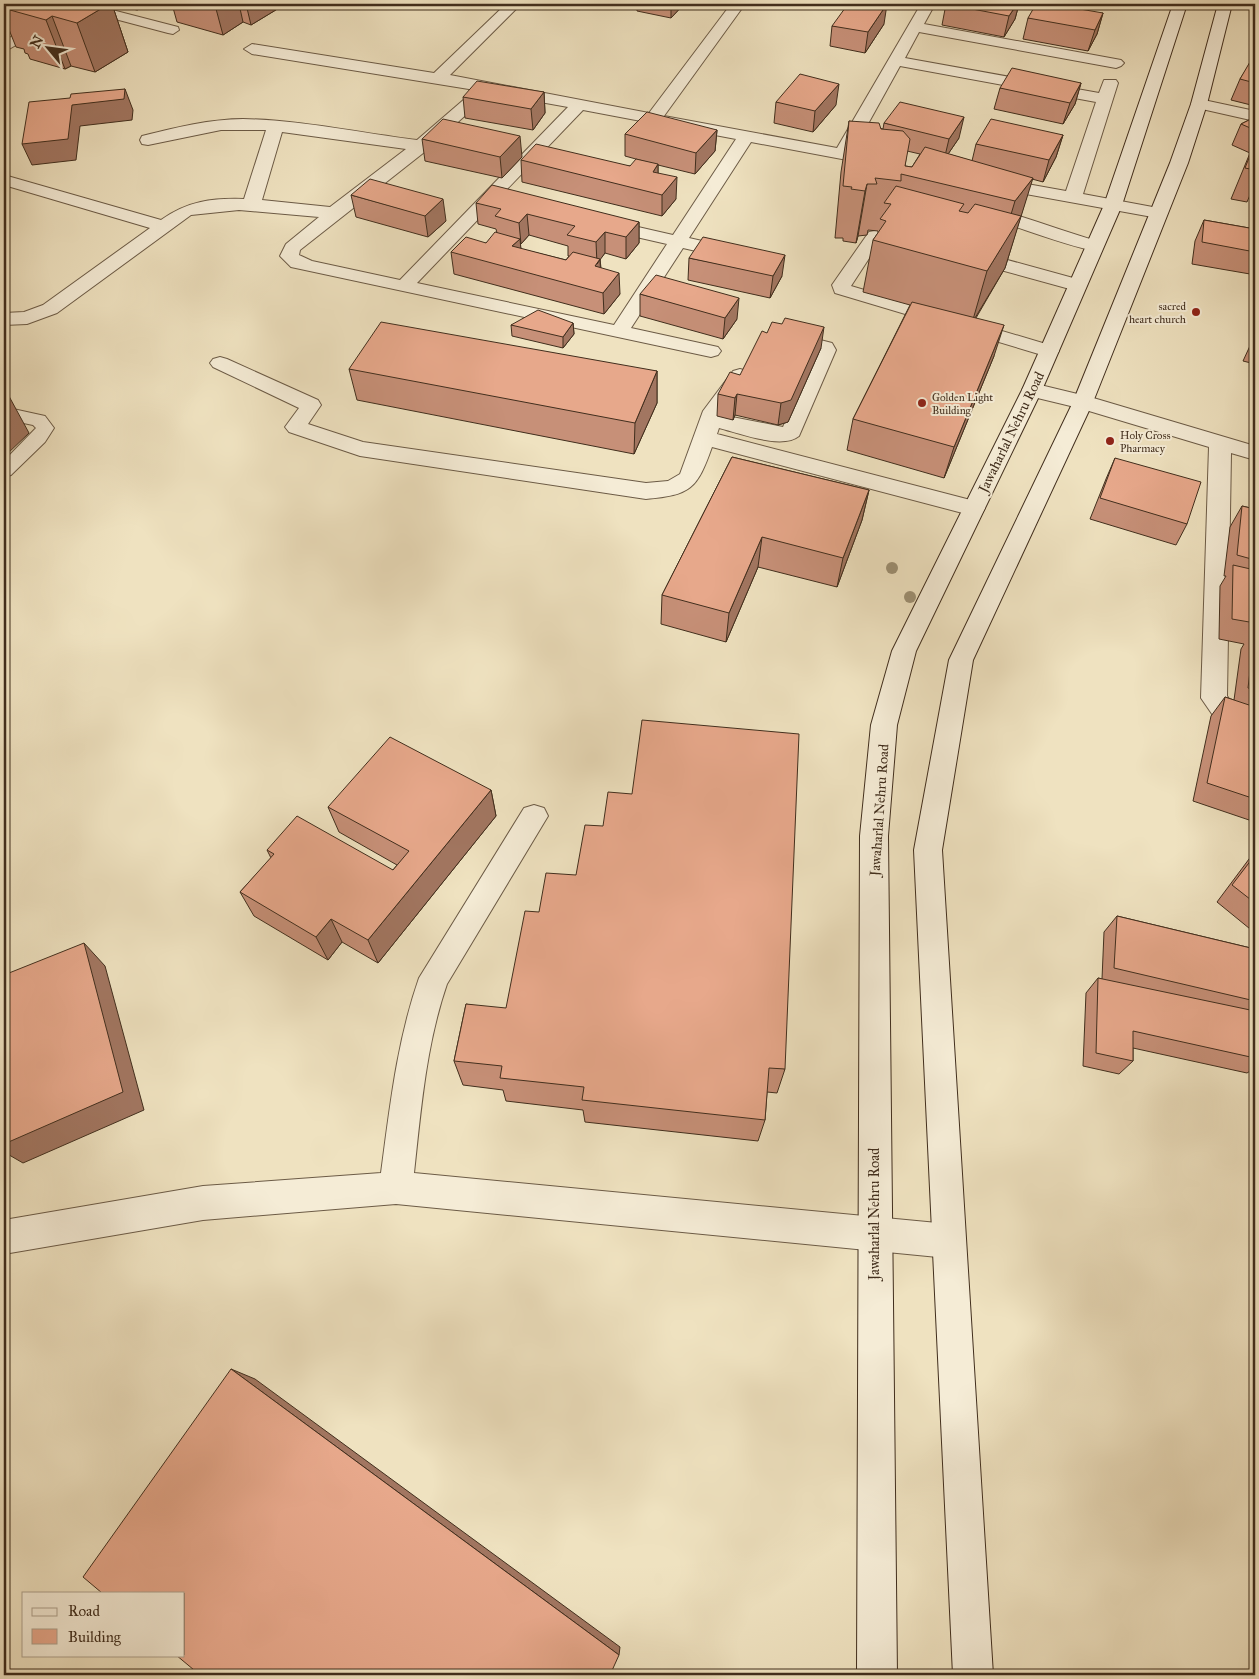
<svg xmlns="http://www.w3.org/2000/svg" width="1259" height="1679" font-family="'IM FELL Great Primer',serif">
<style>
.lines{fill:none;stroke-linecap:round;stroke-linejoin:round}
.lane-casing{stroke:#6c5b46;stroke-width:2}
.street-casing{stroke:#6c5b46;stroke-width:2}
.secondary-casing{stroke:#412e1d;stroke-width:2}
.lane{fill:#f5ecd6;fill-rule:evenodd}
.street{fill:#f5ecd6;fill-rule:evenodd}
.secondary{fill:#f5ecd6;fill-rule:evenodd}
.tree{fill:#9d9073}
.wall{fill:#c79078;stroke:#412e1d;fill-rule:evenodd}
.shaded-wall{fill:#a27661;stroke:#412e1d}
.building{fill:#e7a88b;stroke:#412e1d}
.poi-dot{fill:#8f2418;stroke:#f5ecd6;stroke-width:2}
.labels{text-anchor:middle;stroke-width:4;stroke-linejoin:round;paint-order:stroke}
.far-poi-label{font-size:11px;fill:#412e1d;stroke:#f5ecd6;text-anchor:start}
.street-label{font-size:14px;fill:#412e1d;stroke:#f5ecd6}
</style>
<rect width="100%" height="100%" fill="#efe2c0"/>
<filter id="stains"><feTurbulence type="fractalNoise" baseFrequency=".004" numOctaves="4"/><feColorMatrix values="0 0 0 0 .2 0 0 0 0 .09 0 0 0 0 .02 0 0 0 .5 -.17"/></filter>
<radialGradient id="worn" r=".72"><stop offset=".6" stop-color="#630" stop-opacity="0"/><stop offset="1" stop-color="#630" stop-opacity=".3"/></radialGradient>
<g class="lines">
<g class="lane-casing">
<path id="lane" d="M81,4h8l89,23 1,3 -6,4 -5,-1 -87,-23 -2,-3z
M4,407l41,9 9,12 -9,14 -34,33 -7,2v-16l32,-33 -3,-3 -29,-6z"/>
</g>
<g class="street-casing">
<path id="street" d="M69,4h17l-82,48v-11z
M506,4h15l-71,71 199,38 82,-109h14l-81,112 173,32 84,-144h14l-11,20 197,36 3,3 -3,3 -5,2 -197,-36 -14,26 194,35 5,-13h12l2,3 -35,111 75,14 6,1 3,4 -3,4 -6,1 -171,-31 -3,-4 3,-4 6,-1 73,13 30,-89 -196,-36 -47,85 32,6 2,4 -2,4 -6,1 -128,-24 -62,96 53,12 2,4 -2,4 -7,2 -52,-12 -52,80 87,19 3,4 -3,4 -7,2 -420,-90 -11,-11 6,-12 33,-27 -80,-7 -48,5 -134,98 -30,11 -23,1v-12l20,-1 19,-7 107,-77 -146,-43v-10l157,45c27,-19 51,-22 83,-21l22,-69h-45l-73,15 -6,-1 -2,-4 2,-4c32,-8 68,-17 101,-17 58,1 117,14 174,21l58,-50 -223,-36 -8,-5 8,-5 182,29zM490,93l78,14 -168,173 -88,-19 -13,-6 1,-5 127,-100zM583,110l153,29 -63,96 -70,-16 -6,1 -3,4 3,4 70,16 -53,81 -197,-42zM282,132l124,17 -76,58 -68,-7z
M1199,99l56,12v10l-62,-14 -2,-3 2,-3z
M984,206c40,10 77,25 116,36l3,4 -3,4 -6,1c-40,-9 -77,-25 -116,-36l-3,-4 3,-4z
M886,229l30,6 3,4 -3,4 -6,1 -29,-4 -30,46 205,61 3,4 -3,4 -7,2 -7,-2 -207,-62 -3,-8 37,-53z
M971,250l113,31 2,4 -2,4 -7,2 -113,-31 -2,-4 2,-4z
M785,331l47,12 4,7 -37,86c-17,14 -60,-3 -80,-8l-2,6 265,69 3,5 -3,5 -8,3 -262,-69c-15,42 -21,48 -66,52l-286,-43 -71,-24 -4,-5 14,-19 -86,-41 -3,-4 3,-4 7,-2 7,2 91,41 3,5 -13,19 55,18 283,41 22,-2 12,-7 23,-63 30,-40 7,-2 7,2 3,4 -28,40 61,12 33,-76 -38,-10 -3,-4 3,-4z
M1032,383l58,14 165,49v14l-24,-7 -4,243 3,4 25,10v21l-43,-17 -11,-16 8,-251 -130,-39 -54,-13 -3,-5 3,-5z
M534,805l10,3 4,8 -101,168c-21,61 -26,125 -33,189l534,51 12,5 5,12 -5,12 -12,5 -552,-54 -193,16 -199,34v-34l199,-34 178,-13c9,-67 16,-132 38,-195l105,-170z"/>
</g>
<g class="secondary-casing">
<path id="secondary" d="M1173,4h14l-65,201 -80,185 -126,261 -19,74 -9,111 9,839h-40l3,-839 11,-111 21,-74 130,-261 82,-185z
M1218,4h14l-25,100 -19,59 -95,239 -120,258 -31,190 51,825h-40l-39,-825 35,-190 124,-258 97,-239 21,-59z"/>
</g>
<use href="#lane" class="lane"/>
<use href="#street" class="street"/>
<use href="#secondary" class="secondary"/>
</g>
<g class="tree">
<circle cx="892" cy="568" r="6"/>
<circle cx="910" cy="597" r="6"/>
</g>
<path class="wall" d="M4,4h144l-11,6 -25,-6 16,48 -33,20 -24,-6 -6,3 -35,-10 -2,-5 -3,-1 -1,-4 -8,-2 -12,-30z
M172,4h111l1,1 -33,20 -8,-3 -20,13 -46,-13z
M637,4h47l-13,14 -34,-7z
M946,4h73l-4,15 -11,18 -62,-12z
M1085,4h24l-2,4z
M1103,13l-6,21 -9,17 -65,-12 5,-21z
M884,24l-19,29 -35,-7 2,-20z
M1255,56v50l-24,-6 9,-21z
M1081,83l-6,21 -12,20 -69,-15 6,-21z
M544,92l1,21 -12,17 -68,-12 -2,-21z
M776,102l60,3 -23,27 -39,-9z
M1255,117v79l-5,-1 -3,7 -16,-3 19,-46 -18,-8 9,-21z
M849,121l34,8 1,-6 75,15 -11,16 24,7 4,-17 87,-9 -7,22 -13,25 -11,-3 -27,89 -29,50 18,38 -50,122 -97,-28 6,-31 57,-114 -47,-13 10,-52 5,-7v-2l-10,-1 -1,5 -9,1 -2,7 -13,-2v-3h-8l6,-66zM907,151l13,3 -8,13 -7,-1z
M717,130l-2,21 -20,23 -37,-9v8l18,26 -14,17 -140,-34 -1,-22 109,6 24,-2 -29,-8v-22z
M422,139l100,18 -20,21 -77,-17z
M351,195l95,26 -18,16 -72,-20z
M476,203l163,19v21l-13,16 -21,-6 -5,6 1,9 19,26 -16,20 -150,-40 -3,-22 35,-9 11,-10 -1,-4 -18,-5zM529,235l39,11v10h1l-3,4 -45,-11 -1,-5h1z
M1204,220l51,9v34l-5,11 -58,-10 3,-23z
M689,258l93,18 -12,22 -82,-18z
M640,294l97,25 -14,20 -83,-23z
M573,323l1,11 -11,14 -51,-12 -1,-11z
M1255,335v29l-12,-3z
M821,348l-33,74 -10,3 -43,-10 -2,5 -16,-4 1,-22 22,-19z
M349,369l308,2v32l-23,51 -277,-54z
M732,457l137,33 -7,30 -25,67 -79,-20 -32,75 -65,-18 1,-29z
M1115,458l72,66 -11,21 -86,-26 16,-40z
M1242,506l13,3v313l-62,-21 18,-85 14,-19 9,3 7,-51 3,-5 -25,-5 1,-53 6,-10h-2l6,-49z
M491,790l5,26 -118,147 -36,-21 -14,18 -74,-44 -14,-24 31,-34 -4,-8 126,20 4,-5 -58,-33 -11,-25z
M1255,851v82l-38,-31z
M1117,916l138,33v119l-8,5 -114,-25v13l-14,13 -36,-8 3,-73 12,-15 4,1 2,-47z
M466,1004l319,65 -8,24 -10,-1 -2,28 -7,21 -173,-19 -2,-12 -77,-9 -3,-11 -40,-5 -9,-24z"/>
<path class="shaded-wall" d="M109,4h3l16,48 -33,20 -18,-49z
M135,4h13l-11,6z
M218,4h21l4,18 -20,13 -8,-30z
M246,4h37l1,1 -33,20z
M671,4h13l-13,14z
M887,4l-3,20 -19,29 3,-21z
M1017,4h2l-4,15 -11,18 5,-21z
M1103,13l-6,21 -9,17 7,-21z
M52,16l19,50 -6,3 -19,-49z
M1081,83l-6,21 -12,20 7,-21z
M839,84l-3,21 -23,27 2,-21z
M125,89l8,21 -1,10 -52,6 -4,34 -44,5 -10,-21 50,-39z
M544,92l1,21 -12,17 -2,-21z
M964,117l-5,21 -15,22 5,-21z
M717,130l-2,21 -20,23 1,-21z
M1063,135l-7,22 -13,25 6,-22z
M520,136l2,21 -20,21 -2,-21z
M658,164v22l-6,7 1,-21z
M677,177l-1,22 -14,17v-21z
M1033,178l-28,90 -33,55 15,-52 14,-23 14,-47z
M867,184l-9,52 -2,7 9,-52z
M443,199l3,22 -18,16 -3,-21z
M527,214l2,21 -8,9 -2,-21z
M639,222v21l-13,16v-22z
M605,232v21l-8,11 -1,-22z
M520,239l2,21 -10,-14z
M785,255l-3,21 -12,22 3,-22z
M600,259l1,22 -6,-15z
M619,273l1,21 -16,20 -1,-21z
M739,298l-2,21 -14,20 2,-21z
M573,323l1,11 -11,14v-11z
M1004,325l-10,31 -50,122 10,-31z
M824,327l-3,21 -33,74 -10,3 3,-22z
M657,371v32l-23,51 1,-31z
M4,387l25,46 -25,24z
M737,394l-2,21 -2,5 2,-22z
M869,490l-7,30 -25,67 6,-29z
M762,537l-4,30 -32,75 3,-29z
M491,790l5,26 -118,147 -10,-23z
M331,919l11,23 -14,18 -12,-23z
M84,943l21,23 39,144 -121,53 -19,-11v-8z
M4,1354l3,11 -3,2z
M231,1369l24,10 365,268 -1,8z"/>
<path class="building" d="M6,4h103l-32,19 -25,-7 -6,4 -36,-10 6,-4z
M848,4h39l-19,28 -36,-6z
M946,4h71l-8,12z
M1036,4h15l52,9 -8,17 -67,-12z
M1254,55l1,1v27l-15,-4z
M1012,68l69,15 -11,20 -70,-15z
M800,74l39,10 -24,27 -39,-9z
M477,81l67,11 -13,17 -68,-12z
M125,89l-1,10 -52,6 -4,34 -46,5 7,-42 41,-4 1,-4z
M900,102l64,15 -15,22 -65,-16z
M647,112l70,18 -21,23 -71,-19z
M1255,117v13l-14,-6z
M443,119l77,17 -20,21 -78,-18z
M991,119l72,16 -14,25 -73,-16z
M849,121l30,2 2,6 22,2 7,8 -5,27 7,1 13,-20 108,31 -18,23 -114,-27v7l-26,-3 2,6h-10l-2,7 -14,-2 1,-2 -9,-1z
M1255,143v27l-10,-2z
M536,144l94,22 6,-7 22,5 -5,8 24,5 -15,18 -141,-35z
M370,179l73,20 -18,17 -74,-21z
M492,185l147,37 -13,15 -21,-5 -9,10 -29,-7 8,-9 -48,-12 -8,9 -24,-7 6,-7 -25,-6z
M896,186l68,18 -5,7 9,2 7,-9 46,12 -34,55 -114,-31 13,-19 -6,-2 11,-15 -7,-1z
M1204,220l51,9v23l-53,-10z
M495,232l25,7 -8,7 54,14 7,-8 27,7 -5,7 24,7 -16,20 -152,-41 15,-15 20,6z
M703,237l82,18 -12,21 -84,-18z
M656,275l83,23 -14,20 -85,-24z
M912,302l92,23 -50,122 -101,-28z
M538,310l35,13 -10,14 -52,-12z
M785,318l39,9 -33,73 -10,3 -44,-9 -2,4 -17,-4 12,-22 10,3 22,-44 5,2 5,-11 10,2z
M381,322l276,49 -22,52 -286,-54z
M732,457l137,33 -26,68 -81,-21 -33,76 -67,-18z
M1115,458l86,24 -14,42 -87,-26z
M1242,506l13,3v51l-18,-5z
M1233,565l22,5v53l-23,-4z
M1255,629v61l-7,-2z
M1225,697l30,10v92l-48,-16z
M642,720l157,14 -14,335 -16,-1 -4,52 -183,-20 2,-13 -84,-9 2,-12 -48,-5 12,-57 40,4 19,-97 14,1 7,-39 30,2 9,-50 18,1 5,-34 24,2z
M390,737l101,53 -123,150 -37,-21 -15,18 -76,-45 34,-38 -7,-4 30,-34 96,54 16,-19 -81,-44z
M1255,855v48l-23,-18z
M1117,916l138,33v52l-141,-33z
M84,943l39,149 -119,52v-169z
M1098,978l157,33v47l-122,-27v30l-37,-8z
M231,1369l388,286 -9,20h-410l-24,-20h8v-62h-82l-19,-16z"/>
<g class="poi-dot">
<circle cx="1196" cy="312" r="5"/>
<circle cx="922" cy="403" r="5"/>
<circle cx="1110" cy="441" r="5"/>
</g>
<g class="labels">
<g class="far-poi-label">
<text x="1186" y="310" text-anchor="end">sacred<tspan x="1186" dy="13">heart church</tspan></text>
<text x="932" y="401">Golden Light<tspan x="932" dy="13">Building</tspan></text>
<text x="1120" y="439">Holy Cross<tspan x="1120" dy="13">Pharmacy</tspan></text>
</g>
<g class="street-label">
<text transform="translate(1011 432) rotate(-64)" y="5">Jawaharlal Nehru Road</text>
<text transform="translate(879 810) rotate(-86)" y="5">Jawaharlal Nehru Road</text>
<text transform="translate(874 1214) rotate(-90)" y="5">Jawaharlal Nehru Road</text>
</g>
</g>
<rect width="1259" height="1679" fill="none" stroke="#efe2c0" stroke-width="20"/>
<rect x="5" y="5" width="1249" height="1669" fill="none" stroke="#412e1d" stroke-width="2.5"/>
<rect x="10" y="10" width="1239" height="1659" fill="none" stroke="#412e1d"/>
<rect x="22" y="1592" width="162" height="65" fill="#f5ecd6" stroke="#ada08c"/>
<rect x="32" y="1608" width="25" height="8" fill="#f5ecd6" stroke="#ada08c"/>
<text x="68" y="1616" font-size="15" fill="#412e1d">Road</text>
<rect x="32" y="1629" width="25" height="15" fill="#e7a88b" stroke="#ada08c"/>
<text x="68" y="1642" font-size="15" fill="#412e1d">Building</text>
<g transform="translate(48 48) rotate(299)" stroke="#f5ecd6" stroke-width="4" paint-order="stroke">
<path d="M0-4L9 19L0 12L-9 19Z" fill="#412e1d"/>
<text y="-8" font-size="14" font-weight="bold" text-anchor="middle" fill="#412e1d">N</text>
</g>
<rect width="100%" height="100%" filter="url(#stains)"/>
<rect width="100%" height="100%" fill="url(#worn)"/>
</svg>
